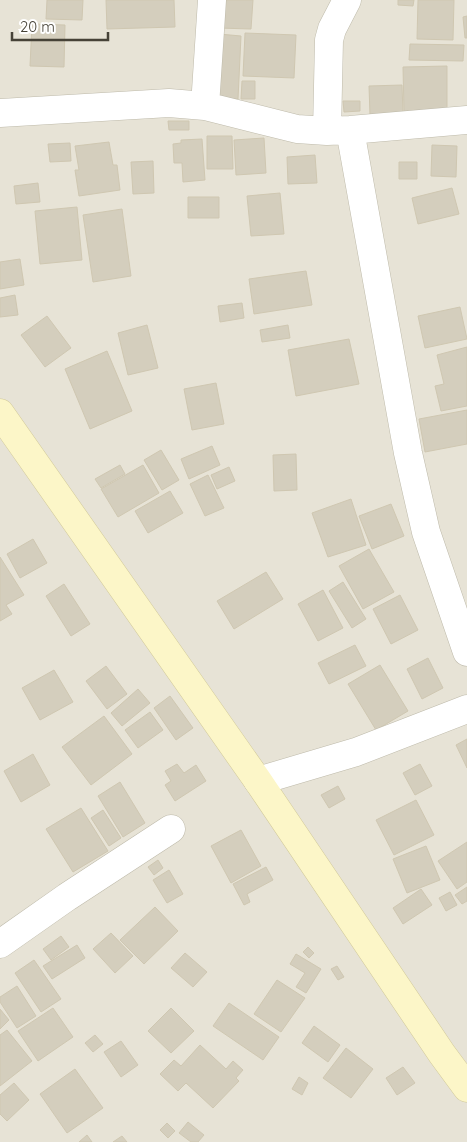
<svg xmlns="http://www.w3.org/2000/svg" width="467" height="1142" font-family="Quicksand,sans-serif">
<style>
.residential{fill:#e7e3d6}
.building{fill:#d4cebd;stroke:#cfc7b1}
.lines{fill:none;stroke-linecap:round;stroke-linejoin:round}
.minor-casing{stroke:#bebaaa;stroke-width:29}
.secondary-casing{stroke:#d1c999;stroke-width:29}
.minor{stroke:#fff;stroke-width:28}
.secondary{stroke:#fcf6c8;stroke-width:28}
</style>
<rect width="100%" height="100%" fill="#f3f1e8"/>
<path class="residential" d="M0,0h467v1142h-467z"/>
<path class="building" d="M47,0h36l-1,20 -36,-1z
M106,0h68l1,27 -68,2z
M220,0h33l-2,29 -33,-1z
M398,0h16l-1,6 -15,-1z
M418,0h36l-1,40 -36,-1z
M467,16v22h-2l-2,-21z
M32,24l33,1 -1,42 -34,-1z
M245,33l51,2 -2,43 -51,-2z
M219,34l22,2 -3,63 -23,-1z
M410,44l54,1 -1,16 -54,-1z
M447,66v45l-43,1 -1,-45z
M242,81h13v18h-14z
M402,85l1,28 -33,2 -1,-29z
M343,101h17v10l-16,1z
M168,121h21v9h-20z
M207,136h25l1,33h-26z
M264,138l2,35 -30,2 -2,-35z
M202,139l3,41 -22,2 -1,-19h-8l-1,-19 8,-1v-3z
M109,142l4,23h4l3,25 -41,6 -4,-26h4l-4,-24z
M70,143l1,18 -21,1 -2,-18z
M432,145l25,1 -1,31 -25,-1z
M315,155l2,28 -29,1 -1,-27z
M153,161l1,32 -21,1 -2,-32z
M399,162h18v17h-18z
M38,183l2,19 -24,2 -2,-18z
M452,188l7,26 -41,10 -6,-26z
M280,193l4,41 -33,2 -4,-40z
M188,197h31v21h-31z
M77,207l5,53 -42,4 -5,-53z
M122,209l9,67 -38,6 -10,-67z
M20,259l4,26 -24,4v-27z
M306,271l6,34 -58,9 -5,-35z
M15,295l3,20 -18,2v-19z
M242,303l2,15 -24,4 -2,-16z
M460,307l7,32 -42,9 -7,-32z
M47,316l24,32 -26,19 -24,-32z
M147,325l11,43 -30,7 -10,-42z
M288,325l2,13 -28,4 -2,-12z
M349,339l10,45 -63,12 -8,-46z
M467,347v59l-26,5 -6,-25 9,-2 -7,-29z
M107,351l25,60 -42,18 -25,-60z
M216,383l8,41 -32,6 -8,-41z
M467,410v34l-42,8 -6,-33z
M212,446l8,19 -31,14 -8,-20z
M161,450l18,30 -17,10 -18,-30z
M296,454l1,36 -23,1 -1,-36z
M120,465l5,9 -24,14 -6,-9z
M143,465l16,28 -41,24 -17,-28z
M229,467l6,14 -18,8 -6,-14z
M208,475l16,33 -19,8 -15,-32z
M170,491l13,22 -35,20 -13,-22z
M351,499l15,46 -38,12 -16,-44z
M391,504l13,32 -32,13 -13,-33z
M33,539l14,24 -27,15 -13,-24z
M369,549l25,43 -31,17 -24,-43z
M0,557l24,38 -18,10 6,9 -12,7z
M266,572l17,27 -49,30 -17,-28z
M343,582l23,37 -14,9 -23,-37z
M64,584l26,40 -19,12 -25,-40z
M323,590l20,38 -25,13 -20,-37z
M400,595l18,35 -27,14 -18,-35z
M355,645l11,21 -37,18 -11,-21z
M428,658l15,30 -21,11 -15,-30z
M380,665l28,46 -32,19 -28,-46z
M106,666l21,28 -20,15 -21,-28z
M54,670l19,32 -33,18 -18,-32z
M138,689l12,14 -28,23 -11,-13z
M170,696l23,32 -17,12 -22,-32z
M150,712l13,18 -25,18 -13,-18z
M104,716l28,38 -41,31 -29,-38z
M467,739v29l-11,-23z
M33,754l17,31 -29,17 -17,-31z
M177,764l7,9 12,-8 10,16 -31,20 -10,-16 6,-4 -6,-10z
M420,764l12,22 -17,9 -12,-22z
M120,782l25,41 -22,14 -25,-41z
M338,786l7,13 -16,9 -8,-13z
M416,800l18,35 -40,20 -18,-35z
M81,808l27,43 -35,21 -27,-43z
M103,810l18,28 -12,8 -18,-28z
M241,830l20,36 -30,17 -20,-37z
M467,842v40l-10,7 -19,-28z
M426,846l14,34 -33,13 -14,-34z
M158,860l5,8 -9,7 -6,-8z
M266,867l7,13 -26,14 3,8 -6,3 -11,-21z
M169,870l14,24 -16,9 -14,-23z
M467,887v14l-5,3 -7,-9z
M421,889l11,16 -29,19 -10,-16z
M450,892l7,13 -11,6 -7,-13z
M155,907l23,24 -34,33 -24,-24z
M111,933l22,23 -18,17 -22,-24z
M61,936l8,11 -18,13 -8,-11z
M77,945l8,13 -33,21 -9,-13z
M308,947l6,6 -5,5 -6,-6z
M185,953l22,19 -14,15 -22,-19z
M296,954l25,15 -15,24 -10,-6 9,-14 -15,-9z
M34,960l27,39 -20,13 -26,-39z
M337,966l7,11 -6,3 -7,-11z
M277,980l28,18 -24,34 -27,-18z
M17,986l19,30 -19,12 -17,-26v-5z
M229,1003l50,34 -16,23 -50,-34z
M53,1008l20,29 -35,24 -20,-30z
M171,1008l23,23 -23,22 -23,-22z
M0,1009l9,11 -9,9z
M314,1026l26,19 -12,17 -26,-19z
M7,1030l25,31 -32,25v-51z
M95,1035l8,9 -10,8 -8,-9z
M121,1041l17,24 -17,12 -17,-25z
M200,1045l26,24 7,-8 10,9 -7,8 3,3 -26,27 -27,-25 -8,8 -18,-17 14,-14 7,6z
M346,1048l27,21 -22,29 -28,-20z
M403,1067l12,16 -18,12 -11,-17z
M75,1069l28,39 -36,25 -27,-39z
M299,1077l9,6 -6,12 -10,-6z
M14,1083l15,17 -22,21 -7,-7v-19z
M188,1122l16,13 -6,7h-7l-12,-9z
M167,1123l8,8 -7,7 -8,-8z
M87,1135l5,7h-13z
M122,1136l5,6h-14z"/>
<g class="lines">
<g class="minor-casing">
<path id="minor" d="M205,106l7,-106
M0,113l169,-10 36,3 92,23 30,2 23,-1 117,-10
M350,130l58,323 18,79 41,120
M327,131l2,-91 3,-11 15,-29
M258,781l98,-29 111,-43
M0,944l67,-47 104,-68"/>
</g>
<g class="secondary-casing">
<path id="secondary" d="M0,413l258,368 184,273 25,34"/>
</g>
<use href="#minor" class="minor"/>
<use href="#secondary" class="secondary"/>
</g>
<path d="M12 32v8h96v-8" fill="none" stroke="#464237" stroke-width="2.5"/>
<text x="20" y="32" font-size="15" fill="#464237" stroke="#ffffff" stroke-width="4" paint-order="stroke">20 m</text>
</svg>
